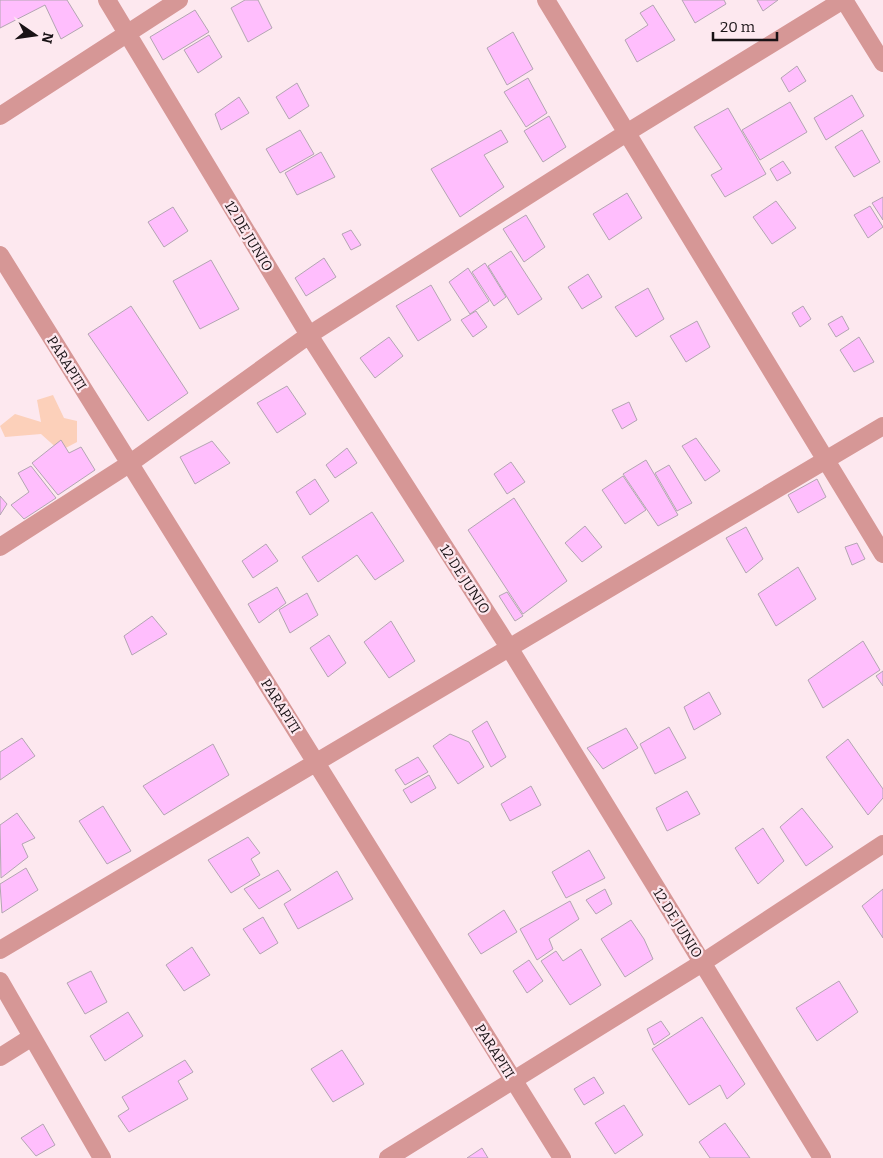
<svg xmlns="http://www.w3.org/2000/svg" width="883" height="1158" font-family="Bitter,serif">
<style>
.green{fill:#fcd0ba}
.building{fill:#ffbefd;stroke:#b3a5b2}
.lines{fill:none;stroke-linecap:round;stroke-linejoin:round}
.minor{stroke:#d69796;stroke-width:18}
.labels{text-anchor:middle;stroke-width:4.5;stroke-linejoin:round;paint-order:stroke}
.street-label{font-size:14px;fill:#191215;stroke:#fde8ef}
</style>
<rect width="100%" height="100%" fill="#fde8ef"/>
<path class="green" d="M53,395l11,23 13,3v21l-17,9 -19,-17 -36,3 -5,-11 15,-12 26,8 -4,-22z"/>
<path class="building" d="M0,0h67l16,26 -22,13 -16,-34 -45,23z
M245,0h13l14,28 -24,14 -17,-34z
M682,0h42l2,4 -31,19z
M757,0h21l-15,11z
M653,5l22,35 -38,22 -12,-22 23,-15 -8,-12z
M195,10l14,22 -46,28 -13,-23z
M513,32l20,37 -26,16 -20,-37z
M209,35l13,22 -24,16 -14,-23z
M797,66l9,15 -17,11 -8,-14z
M528,78l19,35 -21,14 -22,-35z
M297,83l12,23 -20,13 -13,-22z
M852,95l12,21 -38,24 -12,-22z
M239,97l10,16 -28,17 -6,-16z
M790,102l17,30 -47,28 -18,-30z
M728,108l38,66 -41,23 -14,-22 11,-6 -28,-42z
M549,116l17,31 -23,15 -19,-31z
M300,130l14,24 -34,19 -14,-24z
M501,130l7,12 -24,13 20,32 -44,30 -29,-48z
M862,130l18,32 -26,15 -19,-30z
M321,152l14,25 -38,18 -12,-22z
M783,161l8,12 -14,8 -7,-12z
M627,193l15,25 -33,22 -16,-26z
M883,197v23l-11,-17z
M776,201l20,27 -24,16 -19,-27z
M870,206l13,21 -15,11 -14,-23z
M173,207l15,24 -24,16 -16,-25z
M526,215l19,32 -21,15 -21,-33z
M351,230l10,15 -10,5 -9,-16z
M511,251l31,48 -24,16 -30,-49z
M324,258l12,19 -30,19 -11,-18z
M211,260l28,49 -39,20 -27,-48z
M485,263l21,34 -12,9 -22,-34z
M468,268l21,33 -19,13 -21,-32z
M588,274l14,23 -20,12 -14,-22z
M431,285l20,35 -33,21 -22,-35z
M648,288l16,31 -28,18 -21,-30z
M131,306l57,87 -40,28 -60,-87z
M803,306l8,13 -11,8 -8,-14z
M476,311l11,16 -14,10 -12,-17z
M842,316l7,13 -13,8 -8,-13z
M697,321l13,26 -24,15 -16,-26z
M389,337l14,19 -28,22 -15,-20z
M859,337l15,25 -20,10 -14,-22z
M287,386l19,28 -29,19 -20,-30z
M629,402l8,18 -15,9 -10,-19z
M696,438l24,33 -15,10 -23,-35z
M61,440l8,13 12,-6 14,23 -37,25 -26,-32z
M212,441l18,22 -35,21 -15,-27z
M347,448l10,15 -22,15 -9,-13z
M646,460l32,55 -20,11 -35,-52z
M511,462l14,20 -18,12 -13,-20z
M669,465l23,38 -15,8 -22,-38z
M31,466l25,32 -32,21 -13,-14 18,-13 -11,-19z
M623,476l23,34 -21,14 -23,-34z
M315,479l14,22 -19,14 -14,-23z
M817,479l9,18 -28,16 -10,-18z
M0,496l7,8 -7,11z
M514,498l53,83 -44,33 -55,-84z
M372,512l32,49 -29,19 -18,-25 -39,27 -16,-25z
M585,526l17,21 -20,15 -17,-19z
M746,527l17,32 -17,14 -20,-35z
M857,543l8,16 -13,6 -7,-18z
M266,544l12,17 -25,17 -11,-17z
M798,567l18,32 -40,27 -18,-32z
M277,587l9,16 -27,20 -11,-19z
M507,592l16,24 -8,5 -16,-25z
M307,593l11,22 -28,18 -11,-23z
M152,616l15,18 -35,21 -8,-19z
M391,621l24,40 -26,17 -25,-36z
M329,635l17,28 -18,14 -18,-29z
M863,641l17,29 -57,38 -15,-28z
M883,671v15l-7,-10z
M709,692l12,22 -27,16 -10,-23z
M487,721l19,36 -15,10 -19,-36z
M669,727l17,31 -31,16 -15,-30z
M626,728l12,20 -35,21 -16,-21z
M450,734l19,8 15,25 -26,17 -25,-38z
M22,738l13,18 -35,24v-28z
M848,739l35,50v9l-15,17 -42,-58z
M213,744l16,31 -65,40 -21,-29z
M418,757l10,15 -23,13 -10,-15z
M429,775l7,13 -25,15 -8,-13z
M531,786l10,19 -31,16 -9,-17z
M687,791l13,23 -33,17 -11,-23z
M103,806l28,45 -24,13 -28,-43z
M802,808l31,39 -27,19 -26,-39z
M17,813l18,25 -13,6 6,13 -27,21 -1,-53z
M763,828l21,33 -26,23 -23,-36z
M248,837l12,16 -9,6 9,16 -29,18 -23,-33z
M589,850l16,28 -39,20 -14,-26z
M26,868l12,22 -36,23 -2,-29z
M278,870l13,20 -32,19 -15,-20z
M337,871l16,28 -55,30 -14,-25z
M605,889l7,15 -16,10 -10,-14z
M883,889v49l-21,-32z
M570,901l9,18 -30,20 4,10 -16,11 -17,-31z
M504,910l13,22 -36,22 -13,-20z
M263,917l15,26 -18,11 -17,-25z
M631,920l13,19 9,20 -28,18 -24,-38z
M192,947l18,28 -26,16 -18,-26z
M581,949l20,36 -31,20 -29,-44 15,-10 7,10z
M529,960l14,21 -16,12 -14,-22z
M91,971l16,31 -22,12 -18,-31z
M839,981l19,31 -41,29 -21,-33z
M128,1012l15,24 -38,25 -15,-25z
M702,1017l43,67 -18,15 -7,-14 -31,20 -37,-56z
M661,1021l9,13 -16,11 -7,-16z
M342,1050l22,34 -31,18 -22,-33z
M185,1060l8,12 -15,9 10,18 -59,33 -11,-16 11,-7 -7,-12z
M594,1077l10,16 -20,12 -10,-16z
M624,1105l19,30 -28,19 -20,-31z
M725,1123l25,35h-40l-11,-16z
M43,1124l12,21 -19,11 -15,-18z
M482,1148l6,10h-21z"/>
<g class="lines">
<path class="minor" d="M107,0l202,335 201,314 312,509
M546,0l337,554
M844,0l39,63
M0,116l179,-116
M0,255l562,903
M0,547l129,-83 180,-129 319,-203 215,-132
M0,950l883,-524
M0,981l102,177
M0,1057l32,-20
M388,1158l314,-195 181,-119"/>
</g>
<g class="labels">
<g class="street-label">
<text transform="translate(249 236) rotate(59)" y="5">12 DE JUNIO</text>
<text transform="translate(67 363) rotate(58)" y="5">PARAPITI</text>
<text transform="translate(465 579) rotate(57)" y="5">12 DE JUNIO</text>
<text transform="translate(281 706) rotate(58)" y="5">PARAPITI</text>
<text transform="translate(678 923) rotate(58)" y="5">12 DE JUNIO</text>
<text transform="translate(495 1051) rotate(58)" y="5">PARAPITI</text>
</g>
</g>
<g transform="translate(35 35) rotate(103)" stroke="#fde8ef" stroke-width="4" paint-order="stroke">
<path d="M0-4L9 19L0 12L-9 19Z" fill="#191215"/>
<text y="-8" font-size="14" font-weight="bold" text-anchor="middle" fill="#191215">N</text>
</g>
<path d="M713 32v8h64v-8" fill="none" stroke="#191215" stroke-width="2.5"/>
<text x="720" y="32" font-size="15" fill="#191215" stroke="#fde8ef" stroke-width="4" paint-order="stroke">20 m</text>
</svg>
